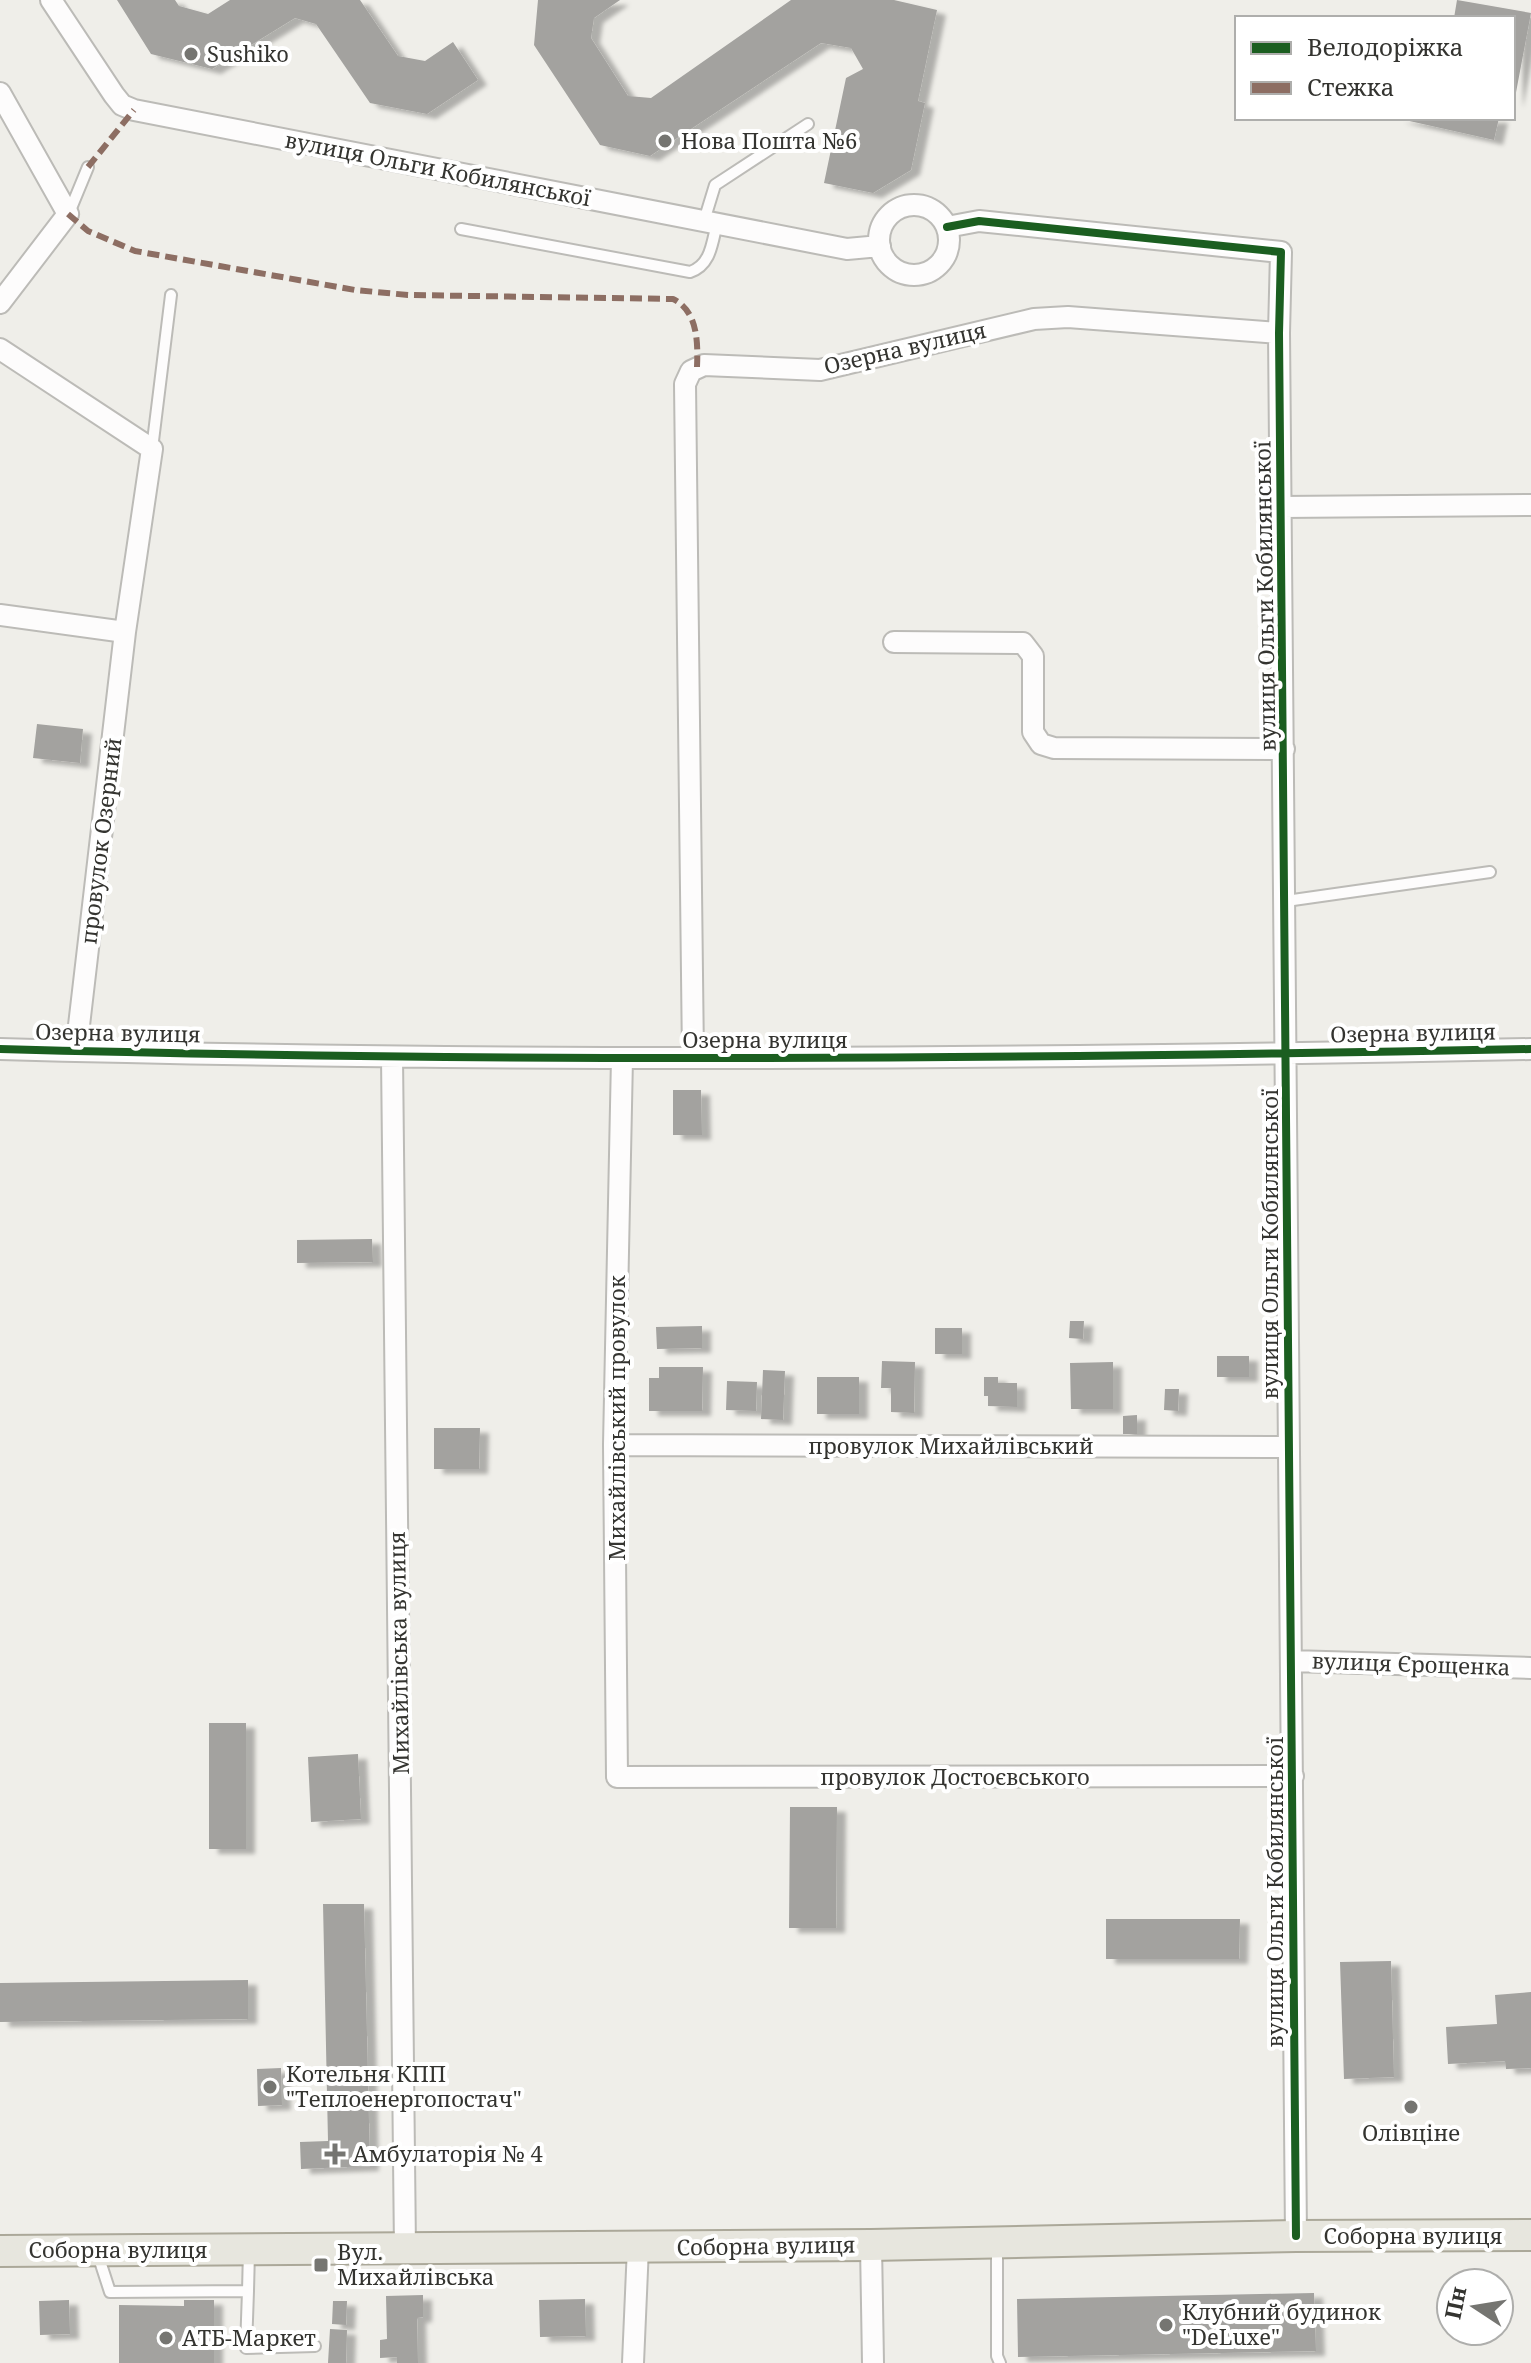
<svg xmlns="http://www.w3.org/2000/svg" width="1531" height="2363" font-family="'Noto Serif',serif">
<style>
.building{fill:#a3a29f;filter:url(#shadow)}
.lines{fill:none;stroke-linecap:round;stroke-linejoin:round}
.lane-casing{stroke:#bcbbb7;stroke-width:14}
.street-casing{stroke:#bcbbb7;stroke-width:24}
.primary-casing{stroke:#aba899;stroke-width:34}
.lane{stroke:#fdfcfc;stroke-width:10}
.street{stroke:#fdfcfc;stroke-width:20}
.primary{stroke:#e7e6de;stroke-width:30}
.quiet{stroke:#8d6e63;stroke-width:6;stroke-dasharray:12 6;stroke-linecap:butt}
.cycleway-casing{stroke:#fff;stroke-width:13}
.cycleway{stroke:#1b5e20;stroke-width:8}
.poi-dot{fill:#757571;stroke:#fff;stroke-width:3}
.labels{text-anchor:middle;stroke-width:8;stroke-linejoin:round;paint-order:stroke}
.poi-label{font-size:22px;fill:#343430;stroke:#fff;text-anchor:start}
.street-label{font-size:22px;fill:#343430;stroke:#fff}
</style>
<defs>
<filter id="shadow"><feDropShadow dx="9" dy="5" stdDeviation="2" flood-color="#0004"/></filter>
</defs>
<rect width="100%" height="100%" fill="#efeee9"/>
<path class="building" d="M117,0h58l4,6 29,8 22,-14h130l38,56 27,5 28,-19 25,38 -51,34 -57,-11 -54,-79 -21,-6 -83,51 -61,-15z
M538,0h82l-26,18 -3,20 37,58 23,2 140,-98h103l43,10 -19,91 7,2 -14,67 -38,23 -49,-10 22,-105 17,-9 -12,-21 -30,-5 -171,113 -50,-11 -66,-100z
M1457,0l74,13 -17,90 -1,-85h-59z
M1396,118h103l-5,22z
M37,724l46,5 -3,34 -47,-5z
M673,1090h28l1,45h-29z
M372,1239l1,23 -76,1v-23z
M1070,1321h14l-1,18 -14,-1z
M702,1326v22l-45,1 -1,-22z
M935,1328h27v26h-27z
M1217,1356h32v21h-32z
M882,1361l33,1 -1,51 -23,-1v-24h-10z
M1113,1362v47h-42l-1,-46z
M659,1367h44l-1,44h-53v-33h10z
M763,1370l22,1 -2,49 -22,-1z
M817,1377h42v37h-42z
M984,1377h14v6h19v24l-29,-1v-10h-4z
M727,1381l30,1 -1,29 -30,-1z
M1165,1389h14l-1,22 -14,-1z
M1137,1415v19h-14v-18z
M434,1428h46l-1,41h-45z
M209,1723h37v126h-37z
M358,1754l3,65 -50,3 -3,-65z
M790,1807h47l-1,121h-47z
M323,1904h41l6,262 -69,3 -1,-27 28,-1z
M1106,1919h134l-1,40h-133z
M1391,1961l3,116 -50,2 -4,-117z
M248,1980v39l-248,3v-39z
M1531,1992v76l-25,1 -1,-8 -57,3 -2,-37 51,-3 -2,-29z
M281,2068l1,37 -24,1 -1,-37z
M1314,2293l2,58 -298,6 -1,-58z
M423,2295v22l-6,1 1,45h-21v-6l-17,1v-18l7,-1 -1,-43z
M585,2299l1,37 -46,1 -1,-37z
M69,2300l1,34 -30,1 -1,-34z
M184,2300h30v63h-95v-58l65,1z
M333,2301h14l-1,24 -14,-1z
M330,2329l17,1 -1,33h-18z"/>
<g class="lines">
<g class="lane-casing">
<path id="lane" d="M69,213l19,-46
M704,221l11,-36 93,-61
M461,229l229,43c21,-7 22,-29 27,-49
M152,449l19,-154
M1286,901l204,-29
M997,2244v112l3,7
M98,2255l12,37 138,-1 1,-40
M248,2291l-2,57 69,-2"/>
</g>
<g class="street-casing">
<path id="street" d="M51,0l63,95 8,10 12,5 713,139 33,-3
M0,93l68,121 -68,89
M879 240a35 35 0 1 1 70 0a35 35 0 1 1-70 0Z
M947,227l32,-6 302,31 -2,81 17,1903
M0,349l152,100 -27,183 -49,419
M1282,507l249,-2
M0,615l125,17
M894,642l129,1 10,13v76l8,12 13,4 230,1
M0,1049c510,14 1021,10 1531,0
M392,1057l13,1192
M622,1058l-8,387 3,332 676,-1
M693,1058l-8,-674 6,-13 13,-6 116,5 214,-51 34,-2 211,16
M614,1445l674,2
M1291,1661l240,7
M871,2245l2,118
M633,2363l5,-116"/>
</g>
<g class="primary-casing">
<path id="primary" d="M0,2251l871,-6 425,-9 235,-1"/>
</g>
<use href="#lane" class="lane"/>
<use href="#street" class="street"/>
<use href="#primary" class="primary"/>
<path class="quiet" d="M88,167l46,-57
M68,214l20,17 47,20 220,39 53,5 265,4c25,12 25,44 24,68"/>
<g class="cycleway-casing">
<path id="cycleway" d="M947,227l32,-6 302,31 -2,81 17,1903
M0,1049c510,14 1021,10 1531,0"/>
</g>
<use href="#cycleway" class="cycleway"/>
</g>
<g class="poi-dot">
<circle cx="191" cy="54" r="8"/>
<circle cx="665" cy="141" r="8"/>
<circle cx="270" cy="2087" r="8"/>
<circle cx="1411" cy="2107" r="8"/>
<path d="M331 2142h8v8h8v8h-8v8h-8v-8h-8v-8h8z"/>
<rect x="313" y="2257" width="16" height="16" rx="4"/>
<circle cx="1166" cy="2325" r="8"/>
<circle cx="166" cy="2338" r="8"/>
</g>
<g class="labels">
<g class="poi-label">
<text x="207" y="62">Sushiko</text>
<text x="681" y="149">Нова Пошта №6</text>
<text x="286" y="2082">Котельня КПП<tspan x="286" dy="25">"Теплоенергопостач"</tspan></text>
<text x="1411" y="2141" text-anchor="middle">Олівціне</text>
<text x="353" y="2162">Амбулаторія № 4</text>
<text x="337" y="2260">Вул.<tspan x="337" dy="25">Михайлівська</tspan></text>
<text x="1182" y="2320">Клубний будинок<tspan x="1182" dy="25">"DeLuxe"</tspan></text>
<text x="182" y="2346">АТБ-Маркет</text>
</g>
<g class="street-label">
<text transform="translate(438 169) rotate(11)" y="8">вулиця Ольги Кобилянської</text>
<text transform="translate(905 348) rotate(-13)" y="8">Озерна вулиця</text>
<text transform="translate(1265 596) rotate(-91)" y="8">вулиця Ольги Кобилянської</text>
<text transform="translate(101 841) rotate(-83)" y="8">провулок Озерний</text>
<text transform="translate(118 1033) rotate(1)" y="8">Озерна вулиця</text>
<text transform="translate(1413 1033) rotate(-1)" y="8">Озерна вулиця</text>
<text x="765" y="1048">Озерна вулиця</text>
<text transform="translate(1270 1244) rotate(-90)" y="8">вулиця Ольги Кобилянської</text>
<text transform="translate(617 1418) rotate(-90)" y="8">Михайлівський провулок</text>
<text x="951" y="1454">провулок Михайлівський</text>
<text transform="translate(399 1653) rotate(-91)" y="8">Михайлівська вулиця</text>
<text transform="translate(1411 1664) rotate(2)" y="8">вулиця Єрощенка</text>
<text x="955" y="1785">провулок Достоєвського</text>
<text transform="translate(1275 1892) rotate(-90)" y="8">вулиця Ольги Кобилянської</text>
<text x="1413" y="2244">Соборна вулиця</text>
<text transform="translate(766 2246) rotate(-1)" y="8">Соборна вулиця</text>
<text x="118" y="2258">Соборна вулиця</text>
</g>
</g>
<rect x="1235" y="16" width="280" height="104" fill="#ffffff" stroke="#aeaeac" stroke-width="2"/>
<rect x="1251" y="42" width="40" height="12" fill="#1b5e20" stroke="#aeaeac" stroke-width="2"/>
<text x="1307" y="56" font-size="24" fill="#343430">Велодоріжка</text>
<rect x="1251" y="82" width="40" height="12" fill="#8d6e63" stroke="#aeaeac" stroke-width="2"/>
<text x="1307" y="96" font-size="24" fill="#343430">Стежка</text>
<g transform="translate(1475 2307) rotate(282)"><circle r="38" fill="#ffffff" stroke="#aeaeac" stroke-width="2"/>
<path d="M0-6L14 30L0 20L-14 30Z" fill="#757571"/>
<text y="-12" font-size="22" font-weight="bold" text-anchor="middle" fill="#343430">Пн</text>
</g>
</svg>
